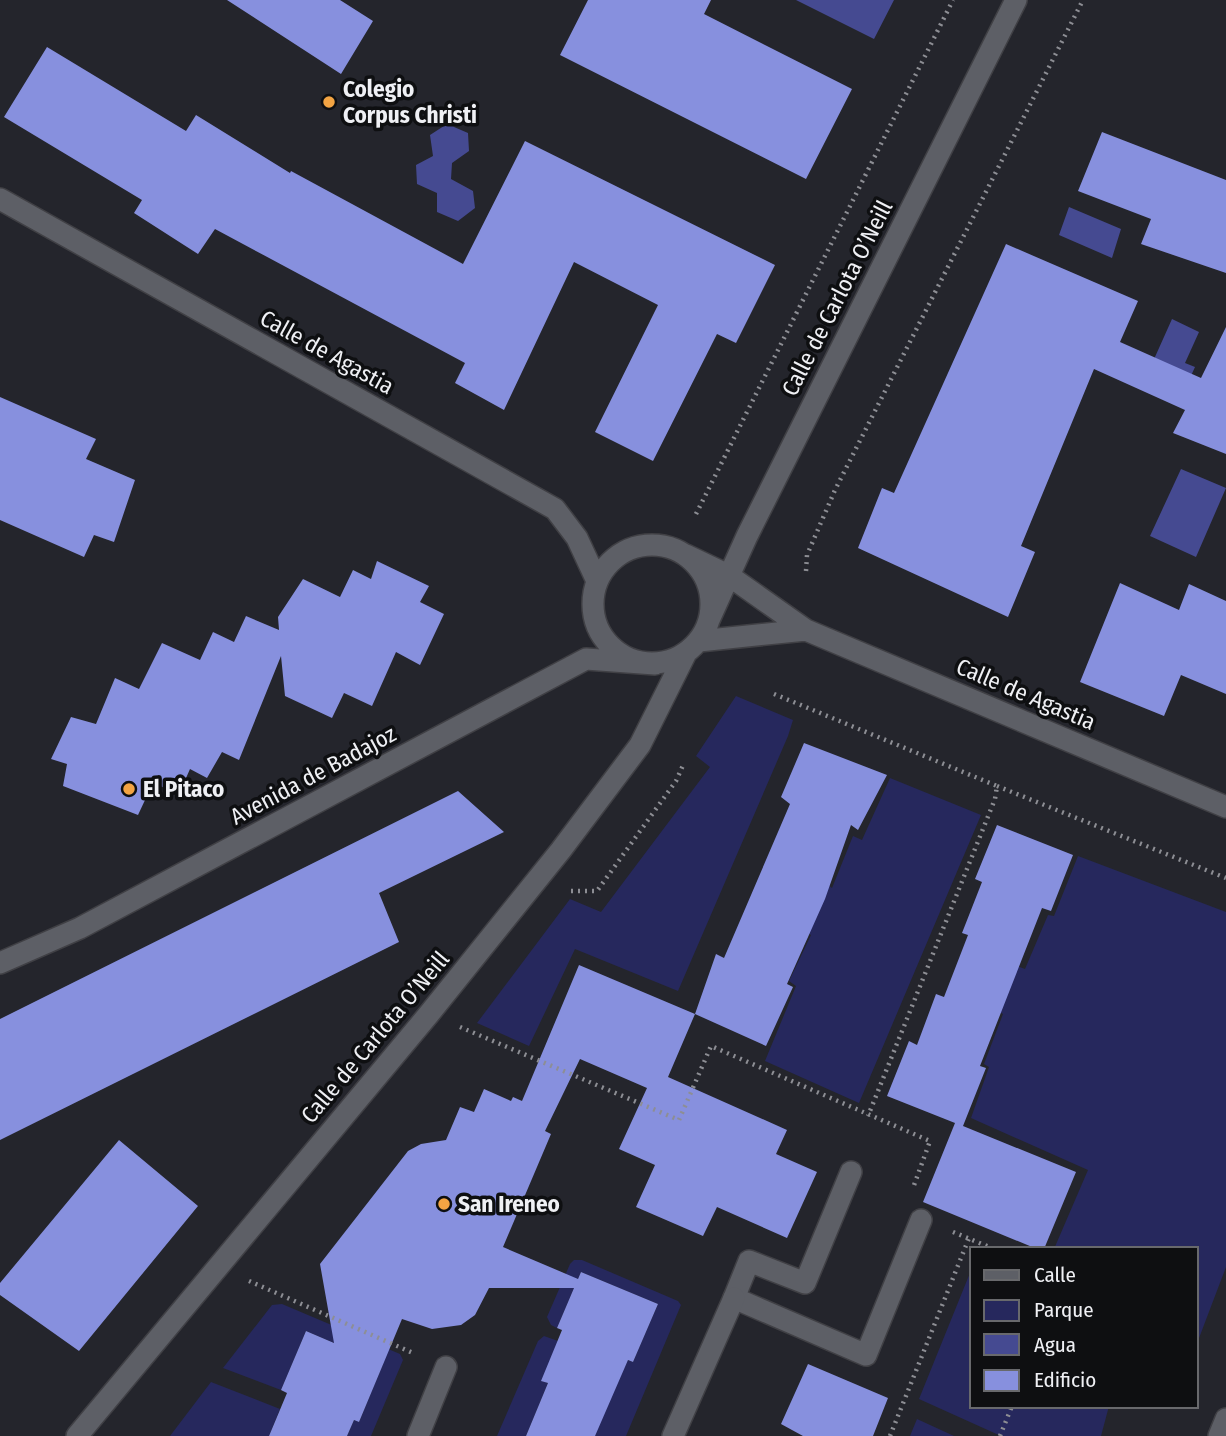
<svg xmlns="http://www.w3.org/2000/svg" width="1226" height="1436" font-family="'Fira Sans Condensed',sans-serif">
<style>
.green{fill:#26285d}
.water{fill:#454a91}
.building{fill:#8790de}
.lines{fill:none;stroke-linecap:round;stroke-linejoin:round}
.lane-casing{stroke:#404045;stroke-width:24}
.street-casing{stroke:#404045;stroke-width:24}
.path{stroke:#8d8e94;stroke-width:4.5;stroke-dasharray:2 5;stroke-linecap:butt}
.lane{stroke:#5d5f66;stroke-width:21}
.street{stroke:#5d5f66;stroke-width:21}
.poi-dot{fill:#f3a443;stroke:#0e0f11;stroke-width:2.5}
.labels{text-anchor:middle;stroke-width:7;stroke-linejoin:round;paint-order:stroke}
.poi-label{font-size:23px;font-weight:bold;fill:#eff0f4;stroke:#0e0f11;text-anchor:start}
.street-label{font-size:23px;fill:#eff0f4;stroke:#0e0f11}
</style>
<rect width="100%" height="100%" fill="#24252c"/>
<path class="green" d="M736,696l57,24 -5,16 -110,255 -103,-42 -46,97 -52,-23 93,-124 31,13 109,-145 -14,-11z
M890,778l91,37 -122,288 -94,-42 31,-75 -7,-5 22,-46 -5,-3 22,-47 4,3 21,-52 9,4z
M1078,856l148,56v355l-30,79v-97h-142l34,-79 -117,-52 18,-51 -5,-3 19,-50 -5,-3 19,-45 8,3 23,-54 6,1z
M574,1260h8l96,41 3,4 -55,131h-36l38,-76 5,2 25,-58 -77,-32 -24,56 -6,-3 -4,-8 23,-53z
M972,1268v138h137l-8,30h-100l-82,-37z
M282,1304l118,50 3,6 -32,76h-24l7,-16 5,2 24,-58 -77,-33 -25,59 -58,-22 49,-63z
M544,1336l14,5 -16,40 6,2 -22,53h-29l41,-95z
M211,1382l69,27 -11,27h-99z
M917,1419l37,17h-44z"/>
<path class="water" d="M796,0h98l-20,39z
M447,124l21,9 1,18 -17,12 -1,16 22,12 2,17 -17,13 -21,-9v-19l-20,-9 -1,-19 17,-9 -3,-21z
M1069,207l52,22 -9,29 -53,-23z
M1172,319l27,13 -14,31 10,4 -16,35 -37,-16z
M1181,469l45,19 -30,69 -46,-21z"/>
<path class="building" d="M227,0h113l33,21 -32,53z
M588,0h123l-7,14 148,75 -46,90 -246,-124z
M47,47l139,84 10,-16 94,58 1,-2 172,93 62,-123 250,124 -39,78 -19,-9 -64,127 -58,-29 63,-127 -84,-43 -70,148 -49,-27 10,-20 -250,-134 -17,25 -64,-41 8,-13 -138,-83z
M1102,132l124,48v93l-85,-29 10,-25 -73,-28z
M1006,244l132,57 -18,41 81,36 25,-51v127l-53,-21 12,-23 -91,-41 -73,177 14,6 -27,65 -150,-69 24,-60 12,5z
M0,397l96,42 -10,20 49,21 -21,62 -20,-7 -10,22 -84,-37z
M377,561l52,25 -9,16 24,12 -24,51 -24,-13 -24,54 -28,-13 -12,25 -47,-22 -4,-40 -42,104 -17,-8 -15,26 -17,-9 -11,25 -26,-11 -15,32 -75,-29 4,-22 -16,-5 20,-42 25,7 19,-46 24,11 23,-46 38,17 13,-28 21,10 12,-26 33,14 -1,-13 25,-38 37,18 13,-27 18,9z
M1120,583l59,27 10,-26 37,17v93l-45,-19 -17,41 -84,-34z
M804,743l83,32 -29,55 -7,-5 -26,74 -38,85 6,3 -27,59 -71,-32 21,-60 8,4 66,-154 -9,-7z
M458,791l46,41 -125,61 20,49 -399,198v-121z
M997,825l76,30 -22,56 -9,-3 -62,158 6,2 -23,58 113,46 -32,77h-7l-114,-47 32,-79 -68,-27 22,-55 8,4 19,-51 8,3 24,-62 -6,-2 20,-51 -7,-3z
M579,965l116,49 -27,63 119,53 -11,24 41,18 -30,66 -70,-31 -14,29 -67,-29 19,-42 -36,-16 28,-61 -67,-29 -35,72 6,3 -48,113 75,32 3,-7 77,32 -25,58 -5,-2 -33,76h-69l22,-53 -7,-2 21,-51 -5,-2 17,-40h-85l-14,27 -14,10 -29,4 -30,-10 -43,103 -5,-2 -7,16h-78l18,-43 -6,-3 25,-59 28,12 -14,-79 88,-113 13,-7 25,-4 14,-33 14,5 10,-23 27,12 2,-4 9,4z
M119,1140l79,66 -119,145 -79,-56v-12z
M808,1364l80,34 -15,38h-70l-22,-12z"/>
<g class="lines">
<g class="lane-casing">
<path id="lane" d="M851,1172l-46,111 -56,-22 -15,37 132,57 55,-135"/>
</g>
<g class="street-casing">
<path id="street" d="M0,199l555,310 22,29 20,43
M593 604a59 59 0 1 1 118 0a59 59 0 1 1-118 0Z
M686,555l42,20 78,55 420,177
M709,620l38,-84 269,-536
M699,641l107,-11
M0,963l80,-35 506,-269 69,5
M77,1436l352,-422 132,-164 79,-105 46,-92
M418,1436l28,-69
M673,1436l61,-138
M1219,1436l7,-17"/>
</g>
<path class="path" d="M696,514l257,-514
M806,571l1,-16 28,-65 248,-490
M774,694l223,92 -2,13 -127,317
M997,786l229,92
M571,891h26l79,-110 8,-18
M460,1027l219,93 32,-74 219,95 -17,47
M953,1232l41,17
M249,1281l164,72
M890,1436l79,-198
M1000,1436l12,-30"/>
<use href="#lane" class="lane"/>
<use href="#street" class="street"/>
</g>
<g class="poi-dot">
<circle cx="329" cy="102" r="7"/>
<circle cx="129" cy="789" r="7"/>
<circle cx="444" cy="1204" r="7"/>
</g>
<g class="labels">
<g class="poi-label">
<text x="343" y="97">Colegio<tspan x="343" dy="26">Corpus Christi</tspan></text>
<text x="143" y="797">El Pitaco</text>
<text x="458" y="1212">San Ireneo</text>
</g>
<g class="street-label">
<text transform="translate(837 298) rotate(-63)" y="8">Calle de Carlota O’Neill</text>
<text transform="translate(327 352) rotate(29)" y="8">Calle de Agastia</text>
<text transform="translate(1026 694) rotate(23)" y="8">Calle de Agastia</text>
<text transform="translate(313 775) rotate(-28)" y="8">Avenida de Badajoz</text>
<text transform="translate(375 1037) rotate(-50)" y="8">Calle de Carlota O’Neill</text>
</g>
</g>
<rect x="970" y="1247" width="228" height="161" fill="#0e0f11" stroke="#68696c" stroke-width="2"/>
<rect x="984" y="1270" width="35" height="10" fill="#5d5f66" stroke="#68696c" stroke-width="2"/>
<text x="1034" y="1282" font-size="21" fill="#eff0f4">Calle</text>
<rect x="984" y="1300" width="35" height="21" fill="#26285d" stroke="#68696c" stroke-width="2"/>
<text x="1034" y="1317" font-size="21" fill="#eff0f4">Parque</text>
<rect x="984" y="1334" width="35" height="21" fill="#454a91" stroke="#68696c" stroke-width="2"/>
<text x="1034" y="1352" font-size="21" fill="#eff0f4">Agua</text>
<rect x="984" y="1370" width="35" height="21" fill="#8790de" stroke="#68696c" stroke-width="2"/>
<text x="1034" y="1387" font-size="21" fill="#eff0f4">Edificio</text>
</svg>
